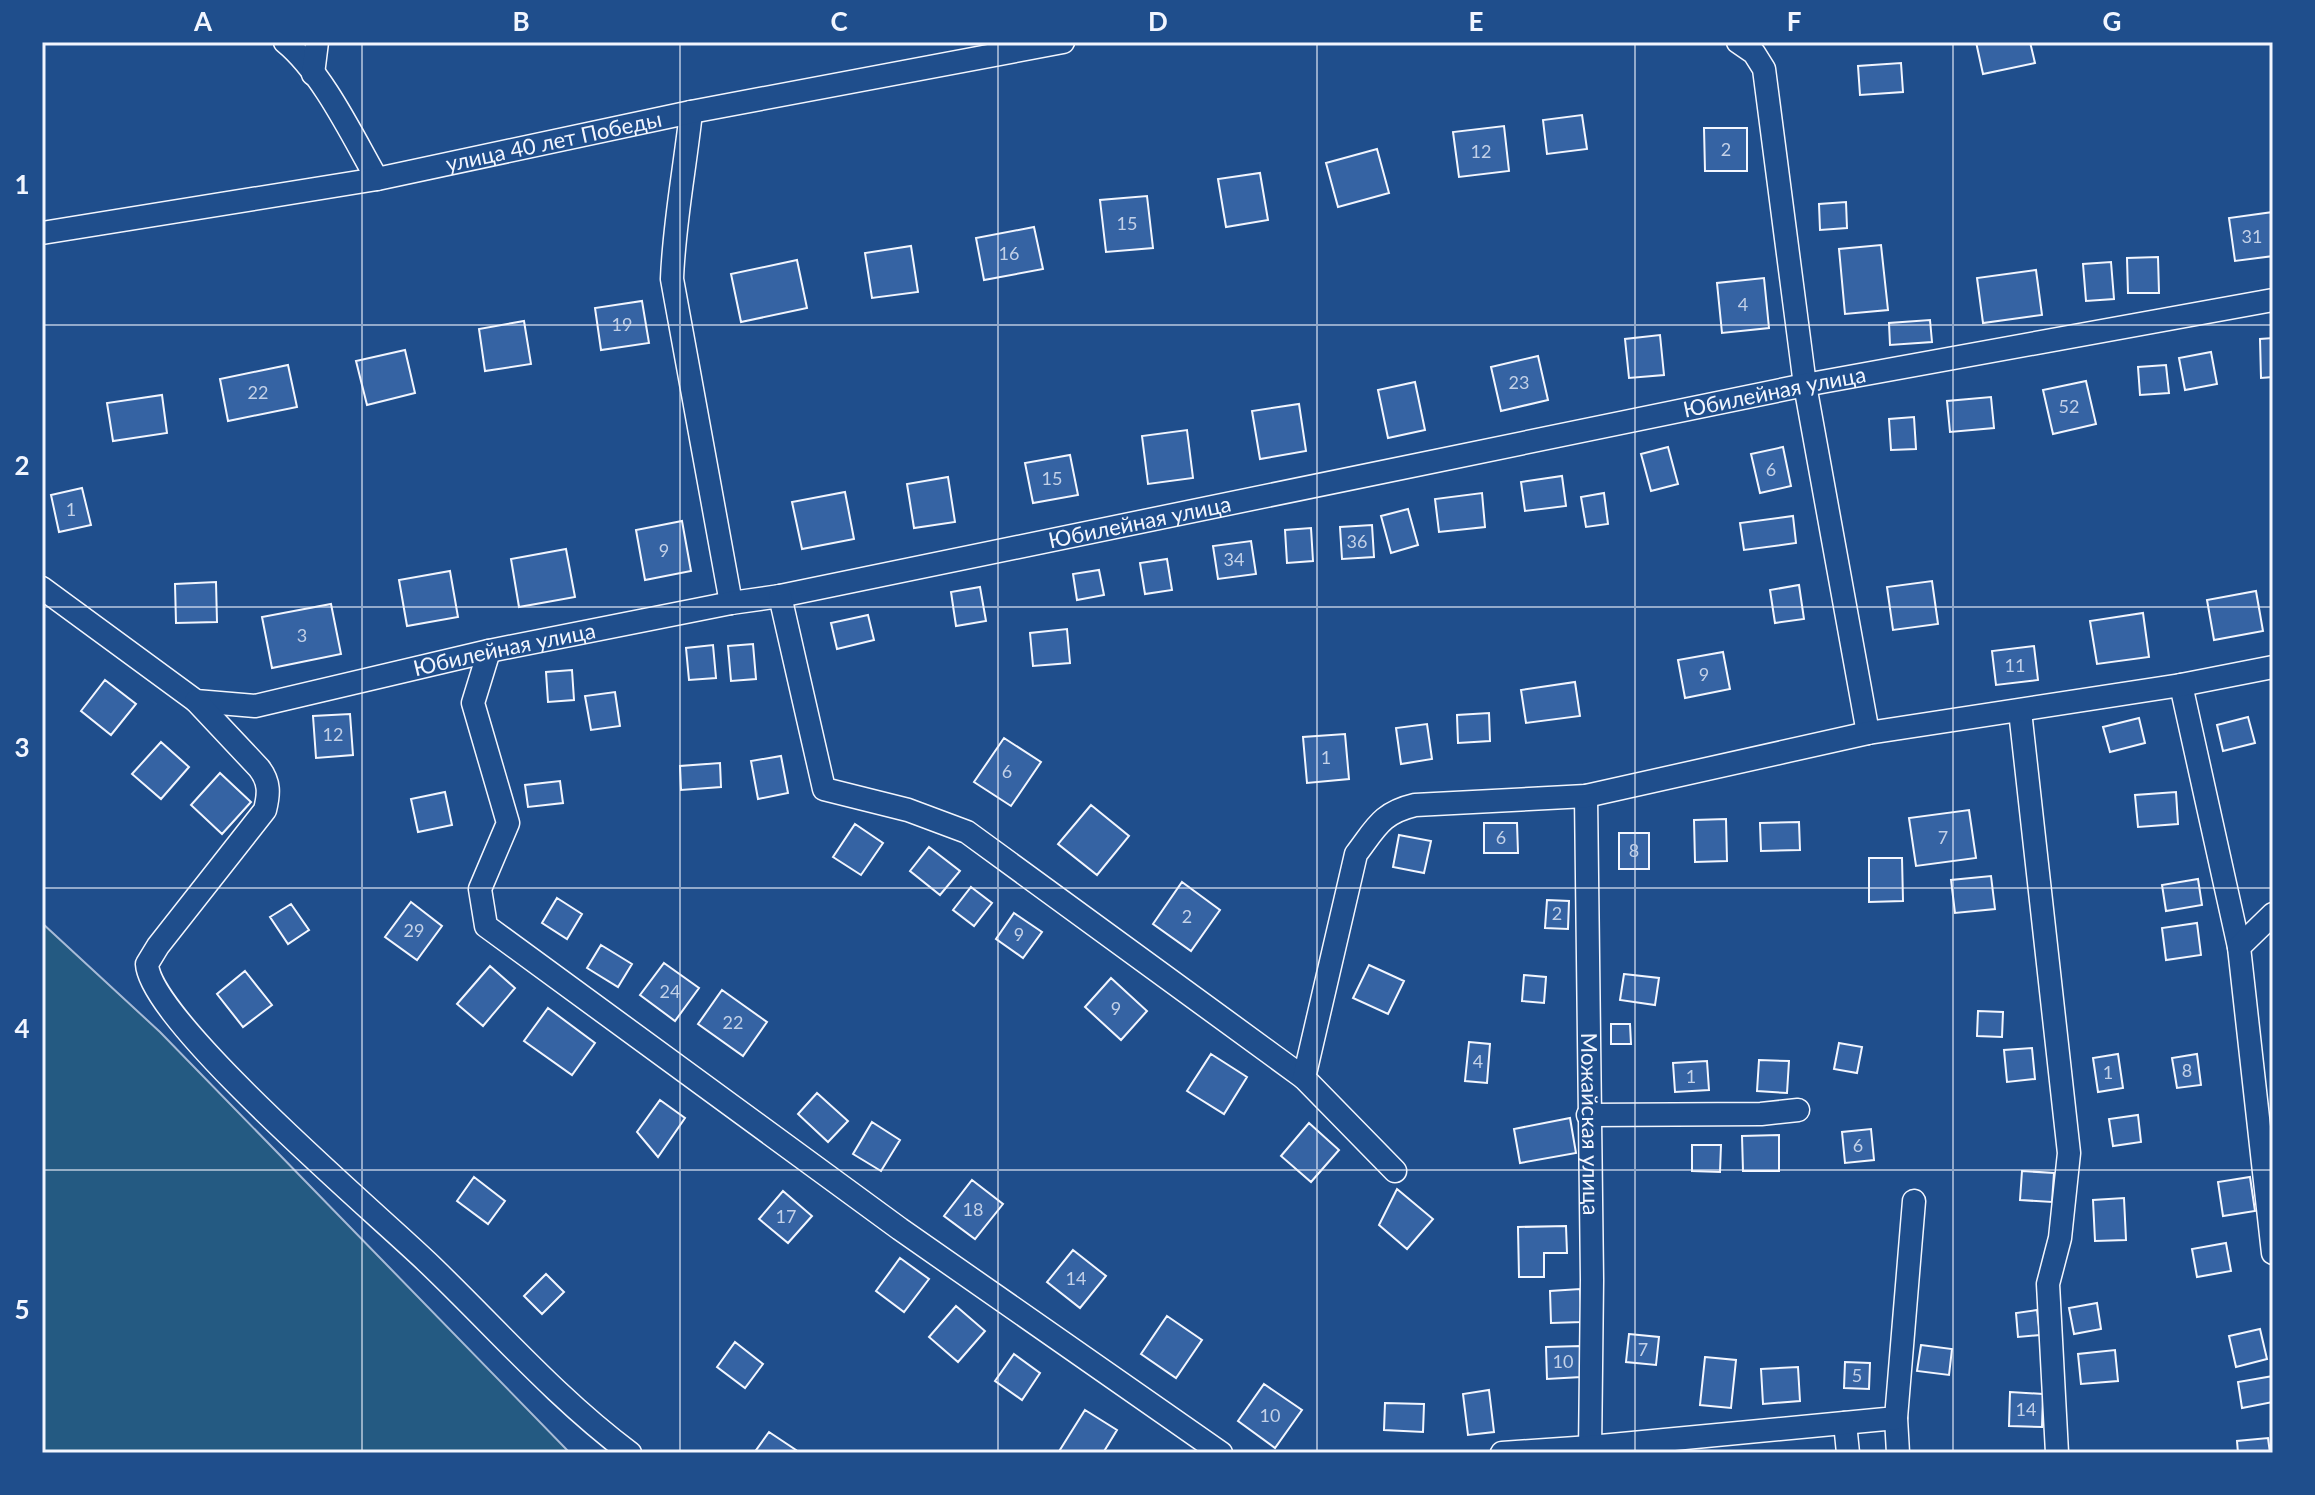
<svg xmlns="http://www.w3.org/2000/svg" width="2315" height="1495" font-family="Lato,sans-serif">
<style>
.green{fill:#245a82;stroke:#a8bbd7;stroke-width:2}
.building{fill:#3563a3;stroke:#f2f6ff;stroke-width:2}
.lines{fill:none;stroke-linecap:round;stroke-linejoin:round}
.minor-casing{stroke:#f2f6ff;stroke-width:25}
.minor{stroke:#1f4e8c;stroke-width:22}
.grid{fill:none;stroke:#f2f6ff;stroke-width:2;stroke-opacity:0.55}
.labels{text-anchor:middle;stroke-width:6;stroke-linejoin:round;paint-order:stroke}
.number-label{font-size:18px;fill:#c3d1e8}
.street-label{font-size:22px;fill:#f2f6ff;stroke:#1f4e8c}
.neatline{fill:none;stroke:#f2f6ff;stroke-width:3}
.grid-label{font-size:26px;text-anchor:middle;font-weight:bold;fill:#f2f6ff}
</style>
<rect width="100%" height="100%" fill="#1f4e8c"/>
<path class="green" d="M42,923l118,109 410,421h-528z"/>
<path class="building" d="M1976,42h54l5,21 -52,11z
M1901,63l2,29 -43,3 -2,-29z
M1582,115l5,34 -40,5 -4,-34z
M1504,126l5,45 -50,6 -6,-45z
M1704,128h43v43h-42z
M1377,149l12,44 -51,14 -12,-44z
M1260,173l8,47 -42,7 -8,-48z
M1147,196l6,52 -47,4 -6,-52z
M1846,202l1,26 -27,2 -1,-26z
M2273,212v44l-38,5 -6,-43z
M1034,227l9,42 -59,11 -8,-42z
M1881,245l7,65 -43,4 -6,-65z
M911,246l7,46 -46,6 -7,-45z
M2158,257l1,36h-31l-1,-35z
M797,260l10,48 -66,14 -10,-48z
M2111,262l3,37 -28,2 -3,-37z
M2036,270l6,45 -59,8 -6,-45z
M1764,278l5,50 -47,5 -5,-50z
M642,301l7,42 -48,7 -6,-42z
M1930,320l2,22 -42,3 -1,-22z
M524,321l7,43 -46,7 -6,-42z
M1660,335l4,40 -35,3 -4,-39z
M2273,338v39l-12,1 -1,-39z
M405,350l10,43 -48,12 -11,-44z
M2211,352l6,32 -32,6 -6,-32z
M1538,356l10,44 -47,11 -10,-44z
M288,365l9,42 -69,14 -8,-42z
M2166,365l3,28 -29,2 -2,-28z
M2086,381l10,43 -43,10 -10,-44z
M1415,382l10,48 -37,8 -10,-48z
M162,395l5,38 -54,8 -6,-38z
M1991,397l3,31 -44,4 -3,-31z
M1299,404l7,47 -46,8 -8,-48z
M1914,417l2,32 -25,1 -2,-31z
M1187,430l6,48 -45,6 -6,-48z
M1668,447l10,37 -27,7 -10,-37z
M1783,447l8,39 -31,7 -9,-39z
M1070,455l8,40 -45,8 -8,-40z
M1562,476l4,30 -41,5 -4,-29z
M948,477l7,45 -41,6 -7,-44z
M82,488l9,37 -32,7 -8,-37z
M845,492l9,47 -52,10 -10,-47z
M1482,493l3,34 -46,5 -4,-33z
M1604,493l4,31 -22,3 -5,-30z
M1408,509l10,36 -27,8 -10,-37z
M1793,516l3,27 -52,7 -4,-27z
M682,521l9,50 -46,9 -9,-50z
M1372,525l2,32 -32,2 -2,-32z
M1311,528l2,33 -26,2 -2,-33z
M1251,541l5,33 -38,5 -5,-33z
M566,549l9,48 -56,10 -8,-48z
M1167,559l5,31 -27,4 -5,-31z
M1099,570l5,25 -27,5 -4,-26z
M450,571l8,46 -51,9 -8,-46z
M1932,581l6,43 -45,6 -6,-43z
M216,582l1,40 -41,1 -1,-39z
M1799,585l5,34 -29,4 -5,-33z
M980,587l6,34 -30,5 -5,-34z
M2256,591l7,40 -49,9 -7,-40z
M331,604l10,50 -69,14 -10,-51z
M2143,613l6,44 -52,7 -7,-43z
M868,615l6,25 -37,9 -6,-26z
M1067,629l3,34 -37,3 -3,-33z
M753,644l3,35 -25,2 -3,-35z
M713,645l3,33 -27,2 -3,-32z
M2034,646l4,34 -42,5 -4,-34z
M1723,652l7,37 -45,9 -7,-38z
M572,670l2,30 -26,2 -2,-30z
M105,680l31,24 -25,31 -30,-24z
M1575,682l5,34 -54,7 -5,-33z
M615,692l5,34 -29,4 -6,-34z
M1489,713l1,28 -32,2 -1,-28z
M350,714l3,41 -37,3 -3,-42z
M2248,717l7,26 -32,8 -6,-26z
M2139,718l6,25 -35,9 -7,-25z
M1427,724l5,35 -31,5 -5,-36z
M1345,734l4,45 -42,4 -4,-46z
M1004,738l37,24 -30,44 -37,-24z
M161,742l28,25 -28,32 -29,-25z
M781,756l7,37 -30,6 -7,-38z
M720,763l1,24 -40,3 -1,-24z
M220,773l31,29 -29,32 -31,-29z
M560,781l3,22 -35,4 -3,-22z
M445,792l7,33 -34,7 -7,-33z
M2176,792l2,32 -40,3 -3,-32z
M1091,805l38,31 -32,39 -39,-31z
M1969,810l7,48 -60,8 -7,-48z
M1726,819l1,42 -32,1 -1,-42z
M1799,822l1,28 -39,1 -1,-28z
M1484,823h33l1,30h-34z
M855,824l28,19 -22,32 -28,-18z
M1619,833h30v36h-30z
M1399,835l32,6 -7,32 -31,-6z
M929,847l31,24 -20,24 -30,-24z
M1869,858h33l1,43 -34,1z
M1991,876l4,33 -40,4 -4,-33z
M2198,879l4,26 -36,6 -4,-26z
M1182,882l38,28 -29,41 -38,-27z
M971,887l21,16 -18,23 -21,-16z
M557,898l25,16 -15,25 -25,-16z
M1547,900l22,1 -1,28 -23,-1z
M411,902l31,24 -25,34 -32,-23z
M291,904l18,26 -21,14 -18,-27z
M1014,913l28,19 -19,26 -27,-19z
M2197,923l4,32 -35,5 -4,-32z
M601,945l31,19 -14,23 -31,-19z
M664,963l35,25 -24,33 -35,-26z
M1369,965l35,16 -16,33 -35,-16z
M490,966l25,22 -32,38 -26,-22z
M245,971l27,34 -29,22 -26,-33z
M1624,974l35,4 -4,27 -35,-5z
M1524,975l22,2 -2,26 -22,-2z
M1111,978l36,33 -26,29 -36,-33z
M722,990l45,32 -24,34 -45,-32z
M548,1008l47,35 -23,32 -48,-34z
M1978,1011l25,1 -1,25 -25,-1z
M1611,1024h19l1,20h-20z
M1469,1042l21,2 -3,39 -22,-2z
M1839,1043l23,4 -5,26 -23,-4z
M2032,1048l3,31 -28,3 -3,-32z
M1211,1054l36,23 -23,37 -37,-23z
M2118,1054l5,34 -25,4 -5,-34z
M2197,1054l4,31 -24,3 -5,-30z
M1759,1060l30,1 -2,32 -30,-2z
M1707,1061l2,29 -34,2 -2,-29z
M817,1093l31,28 -20,21 -30,-28z
M660,1100l25,18 -27,39 -21,-25z
M2138,1115l3,27 -28,4 -4,-27z
M1570,1118l6,35 -56,10 -6,-34z
M872,1122l28,18 -19,31 -28,-17z
M1309,1123l30,27 -28,32 -30,-26z
M1871,1129l3,31 -29,3 -3,-31z
M1779,1135v36h-36l-1,-35z
M1692,1145h29l-1,27 -28,-1z
M2022,1171l32,2 -2,29 -32,-2z
M474,1177l31,24 -17,23 -31,-23z
M2250,1177l5,34 -32,5 -5,-34z
M972,1180l31,24 -28,35 -31,-23z
M1397,1189l36,30 -26,30 -28,-24z
M783,1191l29,25 -24,27 -29,-24z
M2124,1198l2,42 -31,1 -2,-41z
M1566,1226l1,27h-23v24h-25l-1,-50z
M2226,1243l5,28 -34,6 -5,-28z
M1073,1250l33,26 -26,32 -33,-26z
M900,1258l29,21 -25,33 -28,-21z
M546,1274l18,18 -22,22 -18,-18z
M1580,1289l2,33 -31,1 -1,-32z
M2097,1303l4,26 -27,5 -5,-26z
M956,1306l29,25 -27,31 -29,-25z
M2037,1310l3,25 -22,2 -2,-24z
M1167,1316l35,24 -26,38 -35,-24z
M2260,1329l7,30 -31,8 -7,-31z
M1629,1334l30,3 -3,28 -30,-3z
M735,1342l28,22 -18,24 -28,-21z
M1921,1345l31,4 -3,26 -32,-4z
M1580,1346l1,31 -34,2 -1,-32z
M2115,1350l3,31 -37,3 -3,-30z
M1014,1354l26,19 -18,27 -27,-19z
M1705,1357l31,3 -5,48 -31,-3z
M1845,1362l25,1 -1,26 -25,-1z
M1798,1367l2,34 -37,3 -2,-35z
M2273,1376v26l-31,6 -4,-26z
M1264,1384l38,26 -27,38 -37,-27z
M1489,1390l5,42 -26,3 -5,-41z
M2010,1392l33,2 -1,33 -33,-1z
M1385,1403l39,1 -1,28 -39,-2z
M1085,1410l32,20 -14,23h-45z
M769,1432l27,18 -2,3h-40z
M2268,1438l2,15h-32l-1,-12z"/>
<g class="lines">
<g class="minor-casing">
<g id="minor">
<path d="M285,42c37,30 68,95 92,137"/>
<path d="M1738,42l16,11 10,16 41,316 63,348"/>
<path d="M313,74l4,-32"/>
<path d="M691,112c-6,56 -17,111 -19,167l59,324"/>
<path id="s1" d="M42,233l335,-54 314,-67 372,-70"/>
<path id="s2" d="M42,588l154,113 59,5 234,-55 242,-48 49,-7 1025,-211 468,-85"/>
<path d="M780,596l44,193 84,21 59,22 337,246"/>
<path d="M489,651l-16,52 35,120 -28,66 6,37 414,303 321,224"/>
<path d="M2181,685l58,262"/>
<path d="M196,701l63,67c11,14 10,26 6,42l-107,136 -11,18c3,57 229,249 280,298 67,64 128,135 203,191"/>
<path d="M2020,711l49,442 -9,85 -12,46 9,169"/>
<path id="s3" d="M1586,796l6,484 -2,173"/>
<path d="M2273,914l-34,33 34,306"/>
<path d="M1588,1115l173,-1 37,-4"/>
<path d="M1395,1171l-91,-93 52,-224c20,-26 25,-41 59,-49l171,-9 282,-63 313,-48 92,-18"/>
<path d="M1896,1418l2,35"/>
<path d="M1845,1423l3,30"/>
<path d="M1502,1453l88,-6 306,-29 18,-217"/>
</g>
</g>
<use href="#minor" class="minor"/>
</g>
<path class="grid" d="M362,42v1411M680,42v1411M998,42v1411M1317,42v1411M1635,42v1411M1953,42v1411M42,325h2231M42,607h2231M42,888h2231M42,1170h2231"/>
<g class="labels">
<g class="number-label">
<text x="1726" y="156">2</text>
<text x="1481" y="158">12</text>
<text x="1127" y="230">15</text>
<text x="2252" y="243">31</text>
<text x="1009" y="260">16</text>
<text x="1743" y="311">4</text>
<text x="622" y="331">19</text>
<text x="1519" y="389">23</text>
<text x="258" y="399">22</text>
<text x="2069" y="413">52</text>
<text x="1771" y="476">6</text>
<text x="1052" y="485">15</text>
<text x="71" y="516">1</text>
<text x="1357" y="548">36</text>
<text x="664" y="557">9</text>
<text x="1234" y="566">34</text>
<text x="302" y="642">3</text>
<text x="2015" y="672">11</text>
<text x="1704" y="681">9</text>
<text x="333" y="741">12</text>
<text x="1326" y="764">1</text>
<text x="1007" y="778">6</text>
<text x="1501" y="844">6</text>
<text x="1943" y="844">7</text>
<text x="1634" y="857">8</text>
<text x="1557" y="920">2</text>
<text x="1187" y="923">2</text>
<text x="414" y="937">29</text>
<text x="1019" y="941">9</text>
<text x="670" y="998">24</text>
<text x="1116" y="1015">9</text>
<text x="733" y="1029">22</text>
<text x="1478" y="1068">4</text>
<text x="2187" y="1077">8</text>
<text x="2108" y="1079">1</text>
<text x="1691" y="1083">1</text>
<text x="1858" y="1152">6</text>
<text x="973" y="1216">18</text>
<text x="786" y="1223">17</text>
<text x="1076" y="1285">14</text>
<text x="1643" y="1356">7</text>
<text x="1563" y="1368">10</text>
<text x="1857" y="1382">5</text>
<text x="2026" y="1416">14</text>
<text x="1270" y="1422">10</text>
</g>
<g class="street-label">
<text dy="8" stroke="none"><textPath href="#s1" startOffset="520">улица 40 лет Победы</textPath></text>
<text dy="8" stroke="none"><textPath href="#s2" startOffset="1802">Юбилейная улица</textPath></text>
<text dy="8" stroke="none"><textPath href="#s2" startOffset="1154">Юбилейная улица</textPath></text>
<text dy="8" stroke="none"><textPath href="#s2" startOffset="506">Юбилейная улица</textPath></text>
<text dy="8" stroke="none"><textPath href="#s3" startOffset="328">Можайская улица</textPath></text>
</g>
</g>
<rect width="2315" height="1495" fill="none" stroke="#1f4e8c" stroke-width="88"/>
<rect x="44" y="44" width="2227" height="1407" class="neatline"/>
<g class="grid-label">
<text x="203" y="31">A</text>
<text x="521" y="31">B</text>
<text x="839" y="31">C</text>
<text x="1158" y="31">D</text>
<text x="1476" y="31">E</text>
<text x="1794" y="31">F</text>
<text x="2112" y="31">G</text>
<text x="22" y="194">1</text>
<text x="22" y="475">2</text>
<text x="22" y="757">3</text>
<text x="22" y="1038">4</text>
<text x="22" y="1319">5</text>
</g>
</svg>
